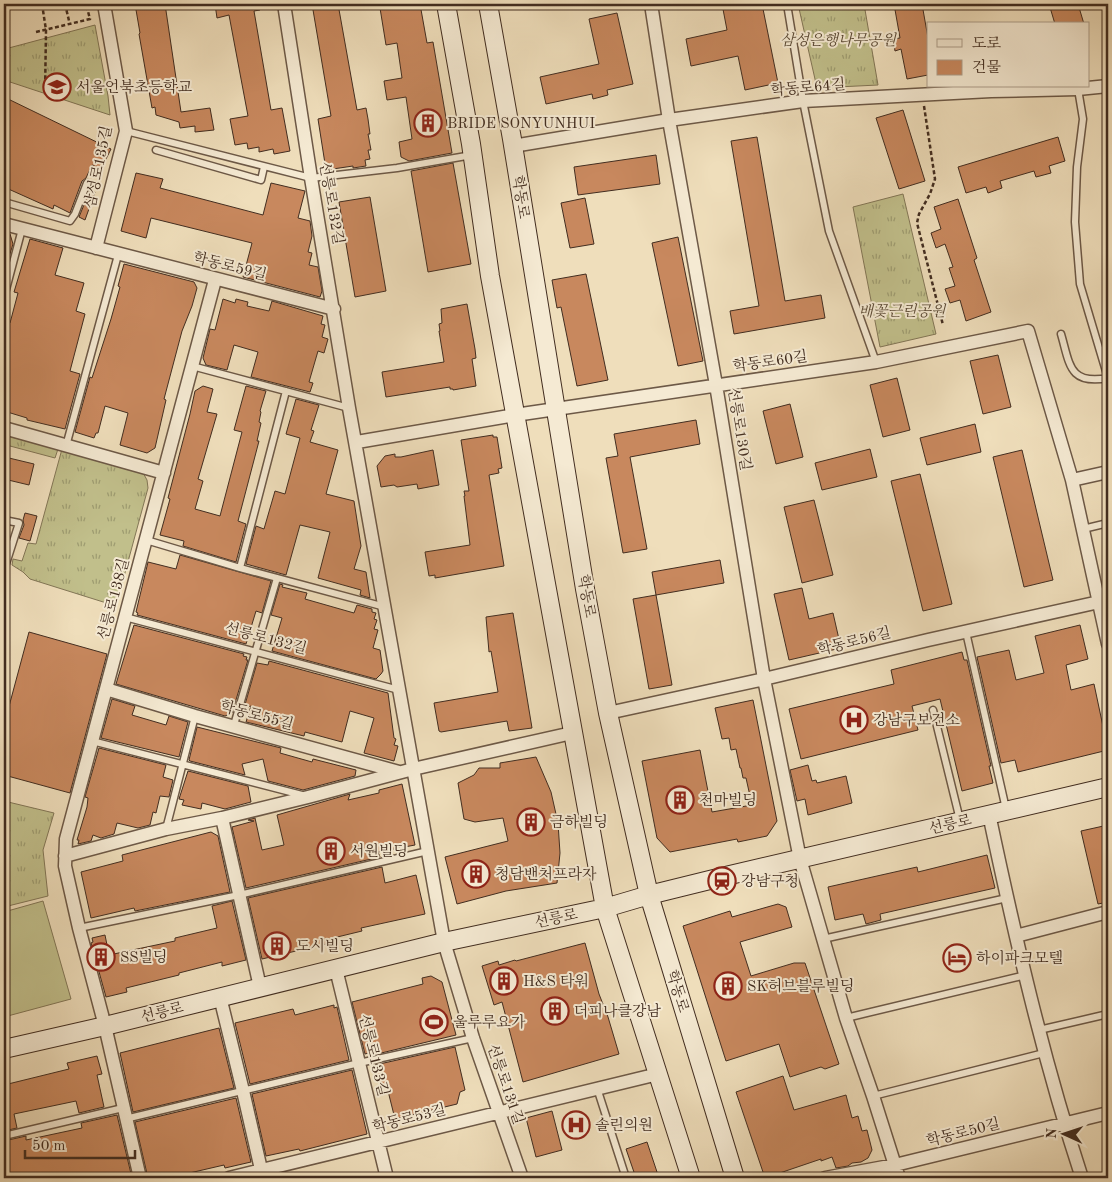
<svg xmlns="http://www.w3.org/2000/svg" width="1112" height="1182" font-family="'Old Standard TT','Noto Serif KR',serif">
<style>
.grass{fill:url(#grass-tufts);stroke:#827656}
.pitch{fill:#c1bf8b;stroke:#827656}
.building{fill:#c8885e;stroke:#422d20}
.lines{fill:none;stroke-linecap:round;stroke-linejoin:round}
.service-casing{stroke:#6d5947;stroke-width:9}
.minor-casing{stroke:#6d5947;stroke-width:15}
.secondary-casing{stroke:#422d20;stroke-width:20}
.path{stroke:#422d20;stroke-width:2.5;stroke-dasharray:4 2.5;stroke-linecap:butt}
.service{stroke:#f5ead3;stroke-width:6}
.minor{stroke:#f5ead3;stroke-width:12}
.secondary{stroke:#f5ead3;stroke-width:18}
.labels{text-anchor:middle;stroke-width:4;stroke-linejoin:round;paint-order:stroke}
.park-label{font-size:15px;font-style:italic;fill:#5b4a35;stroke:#f5ead3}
.poi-label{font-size:15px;fill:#422d20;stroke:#f5ead3;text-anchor:start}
.street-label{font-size:15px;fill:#422d20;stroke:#f5ead3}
</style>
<defs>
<pattern id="grass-tufts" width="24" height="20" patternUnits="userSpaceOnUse" patternTransform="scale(1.25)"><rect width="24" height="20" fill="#c1bf8b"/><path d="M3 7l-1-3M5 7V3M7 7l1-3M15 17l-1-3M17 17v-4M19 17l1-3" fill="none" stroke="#9e9c71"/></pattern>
</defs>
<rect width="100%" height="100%" fill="#efdebb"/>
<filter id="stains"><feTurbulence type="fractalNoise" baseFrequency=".004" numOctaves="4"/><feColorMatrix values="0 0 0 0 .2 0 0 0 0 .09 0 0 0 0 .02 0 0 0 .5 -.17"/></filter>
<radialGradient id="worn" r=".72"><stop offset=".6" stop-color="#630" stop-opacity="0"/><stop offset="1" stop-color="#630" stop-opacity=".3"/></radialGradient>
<path class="grass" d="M798,4h66l14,81 -61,3z
M95,25l13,71 2,19 -106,-35 1,-31z
M903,194l33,140 -56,13 -27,-140z
M4,435l54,14 -3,9 -45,-12 -6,5z
M62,449l80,22 5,9 1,8 -32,118 -86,-27 -7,-7 -11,-7 1,-6 9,2 6,-18 8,1z
M4,801l50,12 -11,37 5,46 -44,11z"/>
<path class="pitch" d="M43,901l28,98 -67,18v-105z"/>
<path class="building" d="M135,4h30l16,108 29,-4 4,22 -19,2v-6l-15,2 -1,-6 -23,-7 -1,-8 -3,1 -13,-74 1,-1z
M215,4h45v6l-6,1 17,99 11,-2 8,43 -16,3 -1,-5 -14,3v-5l-11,2 -1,-6 -12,2 -5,-26 18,-3 -19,-101 -12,3z
M312,4h26l19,106 9,-2 2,11 2,15h-2l3,16h-3l2,9 -5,1 1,6 -13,2v-2l-27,4 -8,-51 13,-3z
M405,4h15l7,39 6,-1 19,111 -43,8 -8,-4 -2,-15 13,-3 -6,-42 -19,3 -3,-19 18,-3 -5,-35 -11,2 -6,-37z
M722,4h40l16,79 -33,7 -7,-34 -47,10 -5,-27 41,-9z
M894,4h28l6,34v37l-21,4 -6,-30 -6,2 -2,-12 7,-1z
M1049,4h29l6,20h-29z
M617,13l16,71 -26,6 1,5 -15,4 -1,-5 -46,10 -6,-27 59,-13 -10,-45z
M4,97l107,52 -10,20 -9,-4 -6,13 -4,3 -12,32 -16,-8 -1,4 -49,-22z
M903,110l22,71 -26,8 -23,-71z
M757,137l28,164 36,-6 4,23 -91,16 -4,-23 29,-5 -28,-165z
M1058,137l7,24 -16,5 2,7 -15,4 -2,-6 -34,10 2,7 -14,5 -2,-6 -20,6 -8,-26z
M656,155l4,29 -82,11 -4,-28z
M453,163l18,101 -43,8 -17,-101z
M136,173l27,6 -3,9 103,27 8,-32 34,8 -7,27 12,3 2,15 -4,16 4,1 -3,12 9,2 4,24 -2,6 -77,-20 9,-34 -101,-25 -5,20 -25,-7z
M90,190l5,2 -10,28 -6,-3z
M370,197l16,94 -31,6 -16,-95z
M585,198l9,46 -24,4 -9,-45z
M958,199l19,59 -3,2 17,52 -25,9 -6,-21 -10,3 -5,-14 10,-3 -6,-18 4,-1 -8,-23 -9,4 -5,-15 10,-4 -7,-22z
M4,232l6,2 3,10 -4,13 -5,-2z
M678,237l25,124 -25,5 -26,-123z
M30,239l33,9 -8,27 29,8 -8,28 9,3 -15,57 10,3 -15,55 -38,-9v-2l-23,-7v-80l2,-9 4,1 8,-30 -4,-1z
M124,264l70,18 3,6 -5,18 -10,25 -18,68 2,1 -11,48 -8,5 -27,-8 8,-32 -23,-7 -7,27h-2l-2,5 -19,-6 15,-55 2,1 19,-59 9,-32 -2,-1z
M586,274l22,106 -31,6 -16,-79 -4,1 -5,-28z
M223,299l12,4 1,-4 12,3 -1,4 22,5 3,-10 51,15 -2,8 4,1 -3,12 6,2 -4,14 -6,-2 -9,31 4,1 -3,9 -59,-15 7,-25 -24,-7 -7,25 -21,-5 -3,-7 7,-29 5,1z
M467,304l8,45 1,9 -4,1 4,27 -23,4v-1h-3v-2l-64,10 -4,-25 62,-10 -5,-31h1l-1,-7 3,-1 -1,-14z
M998,355l13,52 -28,7 -13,-53z
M897,378l13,52 -27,7 -13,-52z
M203,386l10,3 -6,23 10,2 -19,65 5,2 -8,28 25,7 22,-84 -8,-2 12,-44 20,5 -6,20 1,1 -2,10 2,1 -4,18h2l-21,80 8,3 -10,38 -53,-16 1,-5 -24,-6 10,-36 -2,-1 22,-84 5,-23z
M296,399l23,6 -8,25 3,1 -4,11 28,8 -12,44 28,7 7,45 -7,23 12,3 4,26 -10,-3 1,-5 -43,-12 12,-46 -30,-7 -14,50 -40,-11 10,-38 8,3 11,-38 10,3 15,-56 -14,-4z
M790,404l13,53 -27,7 -13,-53z
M696,420l4,24 -70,13 17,92 -24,4 -17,-95 12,-2 -4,-22z
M975,424l6,28 -54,13 -7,-27z
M493,435v2h4l5,31 -4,1 1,4 -10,2 15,91 -69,12v-3l-6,1 -4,-24 45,-7 -6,-49h1l-1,-5h5l-8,-51z
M870,449l7,28 -55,13 -7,-27z
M433,450l6,35 -21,4 -1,-5 -20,3 -3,-2 -13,2 -4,-21 8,-10 10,-2v3h6z
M1022,450l31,130 -29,7 -31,-130z
M9,458l25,6 -5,21 -25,-6v-15l3,1z
M920,474l32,130 -29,7 -32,-130z
M814,500l19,75 -31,8 -18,-76z
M25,513l12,3 -7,25 -11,-3 5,-13 -1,-5z
M180,555l91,26 -9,32 -6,-2 -10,33 -109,-29 1,-2 -2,-1 12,-50 28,7z
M720,560l4,23 -68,12 -4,-23z
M280,584l3,1 -1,2 25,6 -2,6 49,14 3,-8 15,4v3l4,1 -2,6 3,1 -3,9 4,1 -5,18 7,2 3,21 -2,3 -5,5 -104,-28 10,-33 -11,-3z
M802,588l7,31 24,-6 8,35 -52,12 -15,-66z
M656,595l16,90 -23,4 -16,-90z
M513,613l19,115 -23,3 -2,-10 -66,11 -2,-1 -5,-28 64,-11 -7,-41 -2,1 -3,-35z
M134,625l110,29 -1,2 4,1 -1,3h2l-16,53 -7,3 -109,-32z
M1080,625l8,34 -22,6 5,25 23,-6 14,66 -90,22 -3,-12 -14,3 -24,-106 32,-7 7,30 28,-7 -9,-37z
M29,632l78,22 -37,139 -66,-18v-50z
M962,652l2,8h3l24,106h-2l4,17 -31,8 -22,-92 -28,7 6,24 -117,29 -12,-50 105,-25 -3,-14z
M269,661l119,32 6,45 2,1 -2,6 4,1 -4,15 -30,-8 10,-35 -24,-7 -8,31 -37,-10 -1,4 -58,-14 5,-16 -7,2 13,-45 11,2z
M112,699l23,7 -3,9 34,10 3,-9 19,6 -9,35 -78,-19z
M753,700l24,121 -10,15 -29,6 -1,-3 -67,13 -13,-14 -15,-77 58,-11 12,62 40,-7 -6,-27h-3l-2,-10h-1l-4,-19 -5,1 -2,-12 -7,1 -7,-31z
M197,727l84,21 -1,5 32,9 1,-3 43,11 -1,6 -52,14 -35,-9 -5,-22 -21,5 3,11 -55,-14 -1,-1z
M99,748l67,17 -3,12 10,3 -4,17 -9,-1 -4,17 -3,-1 -3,13 -12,3 -21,-5 -3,11 -13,4 -8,-3 -2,6 -13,3 1,-4h-2l10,-33 1,-9 -3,-1z
M536,757l15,35 7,31 2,30 -3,30 -51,8 -49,13 -12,-47 63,-16 -5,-23 -28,4 -11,-3 -6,-36 16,-8 5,-7h21v-5z
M808,765l4,16 4,-1 1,3 29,-7 6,27 -44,12 -3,-16 -8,2 -7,-31z
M188,771l60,15 3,16 -26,7 -23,-6 -1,6 -19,-4 2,-5 -5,-1z
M402,784l13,61 -37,7 2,5 -134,31 -14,-61 22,-6 -6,-1 7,-2 7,32 22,-5 -7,-30 73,-21 -2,6 31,-7v-3z
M1108,825v77l-10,2 -17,-73z
M211,832l7,4 12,56 -95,19 -1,-3 -43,10 -10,-46 42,-11 -1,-6z
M987,855l8,33 -115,26 1,6 -15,4 -3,-10 -28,6 -7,-33 89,-20 1,5z
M382,867l3,16 31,-8 9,39 -64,14 1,3 -33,8 1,4 -68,16 -14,-61z
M232,901l14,59 -24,6v-4l-43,11v2l-53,13 1,4 -21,5 -15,-54 2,-1 -1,-4 13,-3 4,20 66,-14v-3l42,-10 -5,-22z
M778,904l8,3 6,20 -52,15 11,34 43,-13h11l34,101 -14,5 -4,-2 -31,10 -11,-33 -53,17 -43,-135 47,-15 2,6z
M585,943l14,51 9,23 11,37 -96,28 -21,-80 -8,3 -12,-39 16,-5 1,4 16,-5 1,1z
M431,976l11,6 14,53 -83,20 -1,-3 -7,2 -13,-52 71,-18 -1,-6z
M334,1005v3l3,-1 12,53 -99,24 -15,-61 58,-14 2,6z
M219,1028l15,60 -101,24 -13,-59z
M455,1047l10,43 -5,2 -3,12 -62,15 -8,-32 -6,1 -6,-23z
M97,1056l5,18 -5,1 7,32 -25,6 -3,-12 -62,13 3,14 -13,3v-46l65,-16 -2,-6z
M352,1070l15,64 -67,17 -1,-2 -33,7 -14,-62z
M783,1076l11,34 52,-15 6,23 6,-2 4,15 5,-1 5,20 -4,8 -7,4 -9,1 -4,3 -12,2 -4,-11 -11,4v-2l-56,19 -29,-86z
M236,1098l15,64 -26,6 -1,-3 -56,13h-20l-13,-56z
M552,1111l10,39 -26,7 -10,-39z
M117,1115l15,63h-128v-37l22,-5v4l56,-12 -1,-5z
M647,1142l12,36h-23l-10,-29z"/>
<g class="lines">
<g class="service-casing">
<path id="service" d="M787,4l16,97 26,130 47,131
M1078,89l5,30 -6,48 -2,55 5,62 28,94
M126,131l185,47 86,-10 75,-13
M156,150l105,30 3,-13
M4,202l66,19 5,-7 12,-31
M4,297l18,-68
M1061,334c9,31 8,51 47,44
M192,366l157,42
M66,446l52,-191
M4,520l15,3 -15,47
M1083,529l25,-6
M146,540l94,28 145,39
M240,568l46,-177
M125,617l274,73
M966,632l40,177
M933,710l27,110
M234,725l43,-147
M92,741l210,54
M166,829l29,-113
M79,928l160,-33 189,-44
M823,939l184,-41
M846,1018l180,-43
M1039,1030l69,-16
M597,1088l29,90
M873,1096l171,-43
M125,1119l234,-56 114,-25
M4,1136l119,-28"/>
</g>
<g class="minor-casing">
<path id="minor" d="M284,4l27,174 38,230 95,534 29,96 49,140
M651,4l18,116 47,265 48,294 36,180 46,159 27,78 26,82
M513,146l156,-26 134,-19 188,-10 87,-2 30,-3
M4,224l330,85
M96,248l30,-117 -22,-127
M4,428l160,45
M357,442l158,-27 361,-53 152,-31 44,149 36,164
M1072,480l36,-8
M106,689l89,27 204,56
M608,713l156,-34 164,-39 180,-40
M989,814c26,123 54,245 93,364
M222,818l38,169
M65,856l101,-27 56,-11 86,-21 105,-28 159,-36
M1016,936l92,-24
M336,969l51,209
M220,997l23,94 20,87
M140,1178l-35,-152 -26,-98 -14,-62 1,-27 149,-559
M229,1178l429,-104
M825,1178l70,-13 213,-52"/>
</g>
<g class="secondary-casing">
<path id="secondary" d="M446,4l25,140 19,132 115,632 86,270
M488,4l24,135 73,450 23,124 41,182 86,283
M4,1049l101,-23 339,-84 161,-34 44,-13 81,-20 378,-88"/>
</g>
<path class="path" d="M42,4l4,26 -1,65
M65,4l5,21
M36,32l54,-13 -4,-15
M924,106l11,73 -5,15 -11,20 -2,9 26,102"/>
<use href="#service" class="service"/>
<use href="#minor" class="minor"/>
<use href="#secondary" class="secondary"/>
</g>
<defs>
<g id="school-ring" transform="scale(1.4375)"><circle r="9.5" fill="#f5ead3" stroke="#8f2418" stroke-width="1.5"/><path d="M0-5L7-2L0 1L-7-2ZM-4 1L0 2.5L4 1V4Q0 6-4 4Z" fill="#8f2418"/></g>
<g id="building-ring" transform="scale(1.4375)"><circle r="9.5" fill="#f5ead3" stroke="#8f2418" stroke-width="1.5"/><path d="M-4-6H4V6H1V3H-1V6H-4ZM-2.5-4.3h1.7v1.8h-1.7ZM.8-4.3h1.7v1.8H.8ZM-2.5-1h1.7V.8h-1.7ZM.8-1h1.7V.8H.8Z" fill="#8f2418"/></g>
<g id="hospital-ring" transform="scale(1.4375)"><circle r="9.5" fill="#f5ead3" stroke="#8f2418" stroke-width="1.5"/><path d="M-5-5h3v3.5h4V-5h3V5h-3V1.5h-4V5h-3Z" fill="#8f2418"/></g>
<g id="station-ring" transform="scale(1.4375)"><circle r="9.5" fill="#f5ead3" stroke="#8f2418" stroke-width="1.5"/><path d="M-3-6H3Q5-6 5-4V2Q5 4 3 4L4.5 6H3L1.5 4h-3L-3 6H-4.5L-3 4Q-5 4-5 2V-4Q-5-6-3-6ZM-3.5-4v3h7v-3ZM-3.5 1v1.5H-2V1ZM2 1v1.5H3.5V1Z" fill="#8f2418"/></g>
<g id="hotel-ring" transform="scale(1.4375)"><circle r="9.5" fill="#f5ead3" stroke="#8f2418" stroke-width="1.5"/><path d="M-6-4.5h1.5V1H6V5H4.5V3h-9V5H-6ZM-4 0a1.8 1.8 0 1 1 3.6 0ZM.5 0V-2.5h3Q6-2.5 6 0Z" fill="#8f2418"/></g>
<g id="stadium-ring" transform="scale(1.4375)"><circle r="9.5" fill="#f5ead3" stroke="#8f2418" stroke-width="1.5"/><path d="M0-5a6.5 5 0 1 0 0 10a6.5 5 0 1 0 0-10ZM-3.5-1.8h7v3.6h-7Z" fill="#8f2418"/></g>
</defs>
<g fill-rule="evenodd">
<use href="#school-ring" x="57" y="87"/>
<use href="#building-ring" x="428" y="123"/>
<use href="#hospital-ring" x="854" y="720"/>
<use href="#building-ring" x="680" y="800"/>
<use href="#building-ring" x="531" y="822"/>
<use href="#building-ring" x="331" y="851"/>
<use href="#building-ring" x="476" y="874"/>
<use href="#station-ring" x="722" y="881"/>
<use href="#building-ring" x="277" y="946"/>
<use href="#building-ring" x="101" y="957"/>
<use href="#hotel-ring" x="957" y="958"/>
<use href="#building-ring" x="504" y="981"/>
<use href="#building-ring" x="728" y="986"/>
<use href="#building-ring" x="555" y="1011"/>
<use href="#stadium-ring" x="434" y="1022"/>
<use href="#hospital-ring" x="576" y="1125"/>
</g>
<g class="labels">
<g class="park-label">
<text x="838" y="45">삼성은행나무공원</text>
<text x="902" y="316">배꽃근린공원</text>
</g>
<g class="poi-label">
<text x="76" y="92">서울언북초등학교</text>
<text x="447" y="128">BRIDE SONYUNHUI</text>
<text x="873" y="725">강남구보건소</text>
<text x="699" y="805">천마빌딩</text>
<text x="550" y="827">금하빌딩</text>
<text x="350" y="856">서원빌딩</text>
<text x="495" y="879">청담밴처프라자</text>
<text x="741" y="886">강남구청</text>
<text x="296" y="951">도시빌딩</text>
<text x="120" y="962">SS빌딩</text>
<text x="976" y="963">하이파크모텔</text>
<text x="523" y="986">H&amp;S 타워</text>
<text x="747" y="991">SK허브블루빌딩</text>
<text x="574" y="1016">더피나클강남</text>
<text x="453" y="1027">울루루요가</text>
<text x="595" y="1130">솔린의원</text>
</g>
<g class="street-label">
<text transform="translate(808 87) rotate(-5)" y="5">학동로64길</text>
<text transform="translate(98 167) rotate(-78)" y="5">삼성로135길</text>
<text transform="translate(521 197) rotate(81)" y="5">학동로</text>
<text transform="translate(332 203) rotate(80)" y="5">선릉로132길</text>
<text transform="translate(230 266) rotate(14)" y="5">학동로59길</text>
<text transform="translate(770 361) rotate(-8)" y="5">학동로60길</text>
<text transform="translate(740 429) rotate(81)" y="5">선릉로130길</text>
<text transform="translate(587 596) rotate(80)" y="5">학동로</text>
<text transform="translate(113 599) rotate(-75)" y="5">선릉로138길</text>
<text transform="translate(266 638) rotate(15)" y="5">선릉로132길</text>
<text transform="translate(854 641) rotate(-14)" y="5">학동로56길</text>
<text transform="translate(257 715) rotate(15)" y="5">학동로55길</text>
<text transform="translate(950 824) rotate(-13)" y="5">선릉로</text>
<text transform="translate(556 918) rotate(-12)" y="5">선릉로</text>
<text transform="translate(678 991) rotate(73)" y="5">학동로</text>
<text transform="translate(162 1012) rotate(-14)" y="5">선릉로</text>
<text transform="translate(374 1055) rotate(76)" y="5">선릉로133길</text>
<text transform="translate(506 1084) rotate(71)" y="5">선릉로131길</text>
<text transform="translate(409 1118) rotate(-14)" y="5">학동로53길</text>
<text transform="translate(963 1132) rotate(-14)" y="5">학동로50길</text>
</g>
</g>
<rect width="1112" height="1182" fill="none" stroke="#efdebb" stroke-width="20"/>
<rect x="5" y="5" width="1102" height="1172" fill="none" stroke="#422d20" stroke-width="2.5"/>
<rect x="10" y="10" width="1092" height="1162" fill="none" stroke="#422d20"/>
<rect x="927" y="22" width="162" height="65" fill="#f5ead3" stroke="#ad9e8b"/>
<rect x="937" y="39" width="25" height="8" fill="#f5ead3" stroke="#ad9e8b"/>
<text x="972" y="48" font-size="15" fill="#422d20">도로</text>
<rect x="937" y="60" width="25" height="15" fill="#c8885e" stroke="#ad9e8b"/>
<text x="972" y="72" font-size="15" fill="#422d20">건물</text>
<g transform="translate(1064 1134) rotate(273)" stroke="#f5ead3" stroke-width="4" paint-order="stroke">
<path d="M0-4L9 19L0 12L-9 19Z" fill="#422d20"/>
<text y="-8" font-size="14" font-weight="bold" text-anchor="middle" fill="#422d20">N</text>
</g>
<path d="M25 1150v8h110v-8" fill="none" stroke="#422d20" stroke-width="2.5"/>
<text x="32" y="1150" font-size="15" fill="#422d20" stroke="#f5ead3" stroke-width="4" paint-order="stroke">50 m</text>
<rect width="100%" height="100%" filter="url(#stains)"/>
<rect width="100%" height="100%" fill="url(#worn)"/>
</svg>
